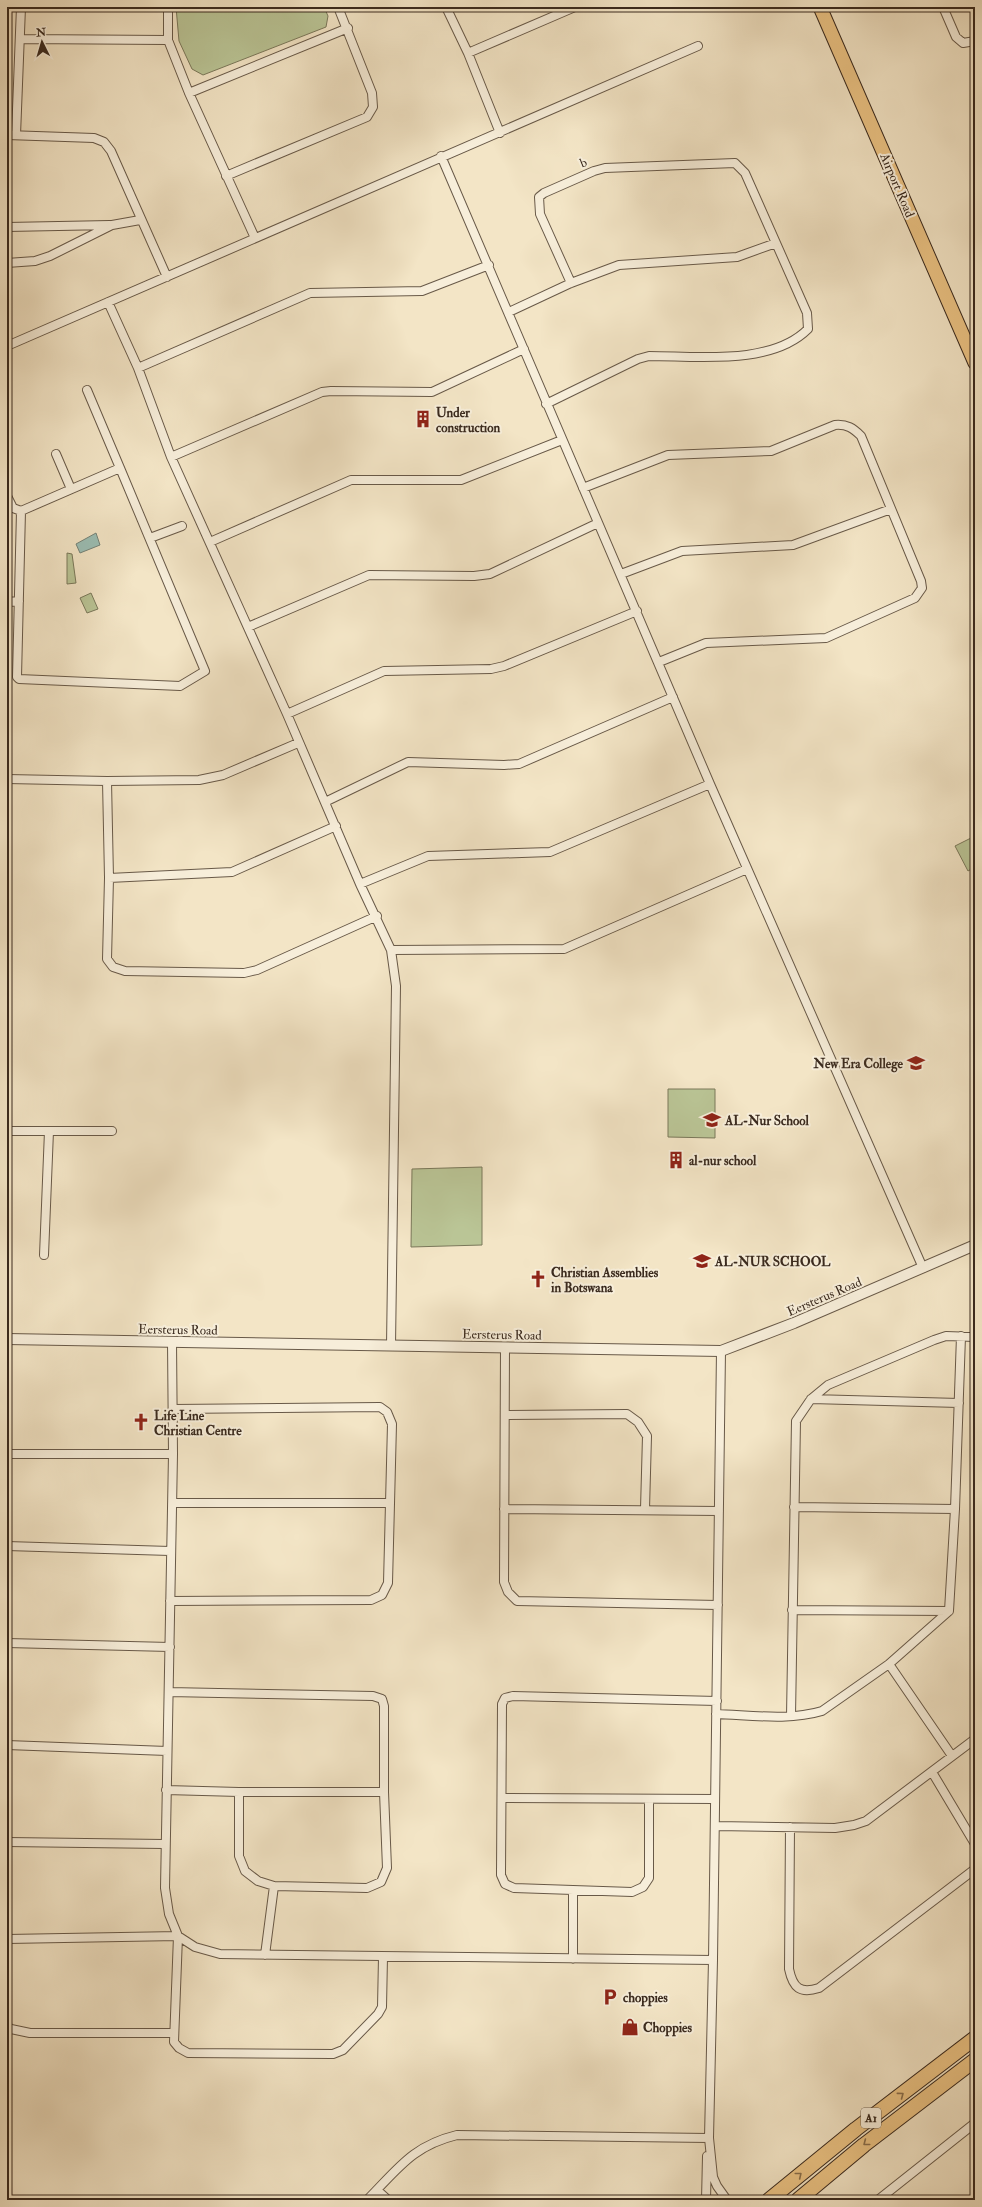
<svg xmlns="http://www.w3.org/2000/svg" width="982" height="2207" font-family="'IM FELL Double Pica',serif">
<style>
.green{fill:#bac596;stroke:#7a785a}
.water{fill:#9bbfb5;stroke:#748379}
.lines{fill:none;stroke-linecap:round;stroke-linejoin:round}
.minor-casing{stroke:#685948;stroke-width:10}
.tertiary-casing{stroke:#685948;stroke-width:12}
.primary-casing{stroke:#3a2a1e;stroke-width:15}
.trunk-casing{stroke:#3a2a1e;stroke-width:16}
.minor{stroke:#f7eeda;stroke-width:8}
.tertiary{stroke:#f7eeda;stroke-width:10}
.primary{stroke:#eac283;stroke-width:13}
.trunk{stroke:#eac283;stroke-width:14}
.oneway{stroke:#896e4b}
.labels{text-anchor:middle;stroke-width:4;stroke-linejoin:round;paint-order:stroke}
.shield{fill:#f7eeda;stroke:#736556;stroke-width:1}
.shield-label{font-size:12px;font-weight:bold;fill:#3a2a1e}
.street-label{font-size:13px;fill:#3a2a1e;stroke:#f7eeda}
.poi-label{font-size:13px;font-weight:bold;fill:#3a2a1e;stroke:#f7eeda;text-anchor:start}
</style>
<rect width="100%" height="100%" fill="#f3e5c6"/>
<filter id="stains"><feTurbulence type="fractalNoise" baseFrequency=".005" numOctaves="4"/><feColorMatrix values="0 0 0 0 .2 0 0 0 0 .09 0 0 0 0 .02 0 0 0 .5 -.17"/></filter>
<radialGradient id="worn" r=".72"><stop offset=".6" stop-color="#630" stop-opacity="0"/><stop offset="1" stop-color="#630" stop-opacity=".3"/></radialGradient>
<path class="green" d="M176,7h148l4,9 -2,11 -123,48 -11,-6 -13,-28z
M67,553l5,1 4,29 -9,1z
M91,593l7,16 -11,4 -7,-15z
M975,836v31l-7,4 -13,-25z
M668,1089h47v49l-47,-1z
M482,1167v78l-71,2 1,-78z"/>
<path class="water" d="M96,533l4,12 -20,8 -4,-9z"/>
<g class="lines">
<g class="minor-casing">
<path id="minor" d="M168,7v33l21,53 66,145
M446,7l22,46 32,80
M943,7l13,30 7,6 12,-2
M20,39l148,1
M468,53l107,-46
M189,93l159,-65
M7,135l87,3 10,4 7,9 56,126
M16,135l5,-128
M441,156l269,628 213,484
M226,176l141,-59 6,-10 -1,-14 -34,-86
M7,227l103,-2
M7,263l28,-2 15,-5 62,-31 28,-5
M108,302l30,66 33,89 116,257 73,170 31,66 5,36 -5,360
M509,312l62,-29 48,-18 118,-8 39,-14
M7,346l691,-300
M138,368l172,-75 112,-2 67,-26
M87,390l33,78
M546,404l92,-45 11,-3c48,0 122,10 159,-27l-1,-16 -62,-140 -10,-10 -130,5 -11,3 -50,22 -5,4 1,17 31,69
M56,454l15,35
M171,457l151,-65 9,-1 101,1 92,-43
M120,468l85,203 -25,15 -161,-7 -2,-2 4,-166z
M583,488l85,-33 103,-4 64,-26c12,-1 18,3 26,11l60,145 1,7 -7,10 -89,40 -120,5 -47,19
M7,496l6,12 8,3
M150,538l32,-12
M210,542l141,-62h110l101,-40
M621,574l61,-23 111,-6 98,-36
M7,602l12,-1
M248,627l121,-52 105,1 16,-2 108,-51
M287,714l97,-43 107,-2 13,-3 133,-55
M7,779l100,2 92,-1 24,-5 75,-32
M107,781l2,97 -2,81 6,8 12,4 119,2 13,-3 120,-54
M325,802l83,-40 96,3 15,-1 154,-67
M109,878l123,-6 104,-46
M360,884l68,-28 122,-4 160,-68
M391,950l173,-1 183,-80
M7,1131h105
M44,1255l5,-124
M172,1342l1,112 -8,434 4,26 9,22 17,11 25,7 493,6
M505,1347l-1,235 4,10 9,9 201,4
M721,1351l-8,609 -4,178 4,39 4,9 10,14
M811,1399l148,4
M505,1415l122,-1 11,8 9,14 -2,73
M7,1454h166
M172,1503h218
M794,1507l161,2
M504,1509l215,2
M7,1546l163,5
M170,1601l201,-1 11,-5 6,-12 4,-159 -5,-12 -7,-5 -207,2
M792,1610l157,1
M7,1643l163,4
M889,1664l63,92
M169,1692l204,4 9,3 2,7v86l3,76 -6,14 -14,6 -93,-2 -16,-5 -13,-10 -6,-15v-64
M716,1714c34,1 73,7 106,-3l67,-47 60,-53 6,-102 6,-173
M791,1716l5,-295 15,-22 17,-14 106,-45 12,-4 29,1
M7,1745l160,6
M932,1772l43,72
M166,1790l73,2h145
M502,1798l213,1
M649,1799v79l-6,9 -11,5 -118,-4 -9,-4 -4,-9 1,-171 3,-6 8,-2 204,5
M715,1826l120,2 19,-3 12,-4 109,-82
M790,1827l-1,142c4,19 11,25 30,19l156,-119
M7,1842l157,2
M7,1939l171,-3 -4,106 5,6 9,5 145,1 10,-4 35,-36 4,-7 1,-50
M265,1955l9,-69
M573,1959v-69
M7,2026l4,3 19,4h144
M377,2190l11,10
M367,2200c31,-31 45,-54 90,-65l252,3
M706,2200l1,-44
M878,2200l97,-77"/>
</g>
<g class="tertiary-casing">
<path id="tertiary" d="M7,1339l714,12 73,-28 181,-78"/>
</g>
<g class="primary-casing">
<path id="primary" d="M820,7l155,356"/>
</g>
<g class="trunk-casing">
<path id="trunk" d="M769,2200l87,-71 119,-91
M798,2200l66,-55 111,-85"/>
</g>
<use href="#minor" class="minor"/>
<use href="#tertiary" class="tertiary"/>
<use href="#primary" class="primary"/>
<use href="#trunk" class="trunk"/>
</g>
<defs><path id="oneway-chevron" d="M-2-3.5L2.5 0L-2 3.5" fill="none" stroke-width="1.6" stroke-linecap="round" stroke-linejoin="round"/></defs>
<g class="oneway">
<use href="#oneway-chevron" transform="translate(901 2095) rotate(-37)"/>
<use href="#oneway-chevron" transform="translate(866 2143) rotate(142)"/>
<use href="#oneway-chevron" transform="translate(799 2175) rotate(-39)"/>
</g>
<defs>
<g id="building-bare" transform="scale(1.38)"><path d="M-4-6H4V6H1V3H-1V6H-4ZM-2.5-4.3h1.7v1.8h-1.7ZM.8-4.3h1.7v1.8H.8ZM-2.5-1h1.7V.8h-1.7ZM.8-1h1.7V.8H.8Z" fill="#8f2418" stroke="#f7eeda" stroke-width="2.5" paint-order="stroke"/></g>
<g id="university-bare" transform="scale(1.38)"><path d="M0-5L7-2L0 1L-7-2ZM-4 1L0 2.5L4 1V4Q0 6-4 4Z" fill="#8f2418" stroke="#f7eeda" stroke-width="2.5" paint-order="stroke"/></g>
<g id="school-bare" transform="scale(1.38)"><path d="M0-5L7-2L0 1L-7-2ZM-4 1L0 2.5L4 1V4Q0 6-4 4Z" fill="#8f2418" stroke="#f7eeda" stroke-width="2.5" paint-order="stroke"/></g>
<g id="church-bare" transform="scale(1.38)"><path d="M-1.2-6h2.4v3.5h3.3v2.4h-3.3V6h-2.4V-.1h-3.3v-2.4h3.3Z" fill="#8f2418" stroke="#f7eeda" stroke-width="2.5" paint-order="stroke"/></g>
<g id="parking-bare" transform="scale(1.38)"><path d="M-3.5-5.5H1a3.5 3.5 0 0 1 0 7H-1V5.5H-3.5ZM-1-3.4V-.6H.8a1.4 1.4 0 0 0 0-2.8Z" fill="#8f2418" stroke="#f7eeda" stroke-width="2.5" paint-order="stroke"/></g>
<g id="shop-bare" transform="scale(1.38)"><path d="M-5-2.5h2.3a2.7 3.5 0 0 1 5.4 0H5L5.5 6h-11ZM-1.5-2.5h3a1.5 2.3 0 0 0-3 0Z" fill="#8f2418" stroke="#f7eeda" stroke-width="2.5" paint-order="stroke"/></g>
</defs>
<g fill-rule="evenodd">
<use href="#building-bare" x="423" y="419"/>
<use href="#university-bare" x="916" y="1063"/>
<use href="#school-bare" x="712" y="1120"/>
<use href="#building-bare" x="676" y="1160"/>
<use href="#school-bare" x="702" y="1261"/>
<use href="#church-bare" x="538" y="1279"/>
<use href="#church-bare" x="141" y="1422"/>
<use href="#parking-bare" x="610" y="1997"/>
<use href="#shop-bare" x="630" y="2027"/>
</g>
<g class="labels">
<rect class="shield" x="861" y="2108" width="20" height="20" rx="3"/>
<g class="shield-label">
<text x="871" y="2122">A1</text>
</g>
<g class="street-label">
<text transform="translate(583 162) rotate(-22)" y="5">b</text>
<text transform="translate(898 185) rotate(67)" y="5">Airport Road</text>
<text transform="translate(824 1296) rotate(-23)" y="5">Eersterus Road</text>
<text transform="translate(178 1329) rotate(1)" y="5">Eersterus Road</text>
<text transform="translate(502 1334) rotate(1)" y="5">Eersterus Road</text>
</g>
<g class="poi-label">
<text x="436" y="417">Under<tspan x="436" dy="15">construction</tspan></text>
<text x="903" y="1068" text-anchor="end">New Era College</text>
<text x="725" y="1125">AL-Nur School</text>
<text x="689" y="1165">al-nur school</text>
<text x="715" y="1266">AL-NUR SCHOOL</text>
<text x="551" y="1277">Christian Assemblies<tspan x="551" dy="15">in Botswana</tspan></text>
<text x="154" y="1420">Life Line<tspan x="154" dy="15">Christian Centre</tspan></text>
<text x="623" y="2002">choppies</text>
<text x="643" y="2032">Choppies</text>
</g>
</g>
<rect width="982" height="2207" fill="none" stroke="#f3e5c6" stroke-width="24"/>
<rect x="8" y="8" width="966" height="2191" fill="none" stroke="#3a2a1e" stroke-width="2"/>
<rect x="12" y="12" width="958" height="2183" fill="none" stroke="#3a2a1e"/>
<g transform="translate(42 42) rotate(355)" stroke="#f7eeda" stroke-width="3" paint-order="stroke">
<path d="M0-3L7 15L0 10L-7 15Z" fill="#3a2a1e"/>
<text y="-6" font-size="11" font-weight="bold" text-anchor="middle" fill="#3a2a1e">N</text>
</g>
<rect width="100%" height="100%" filter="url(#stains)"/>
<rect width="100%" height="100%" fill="url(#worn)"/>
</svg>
